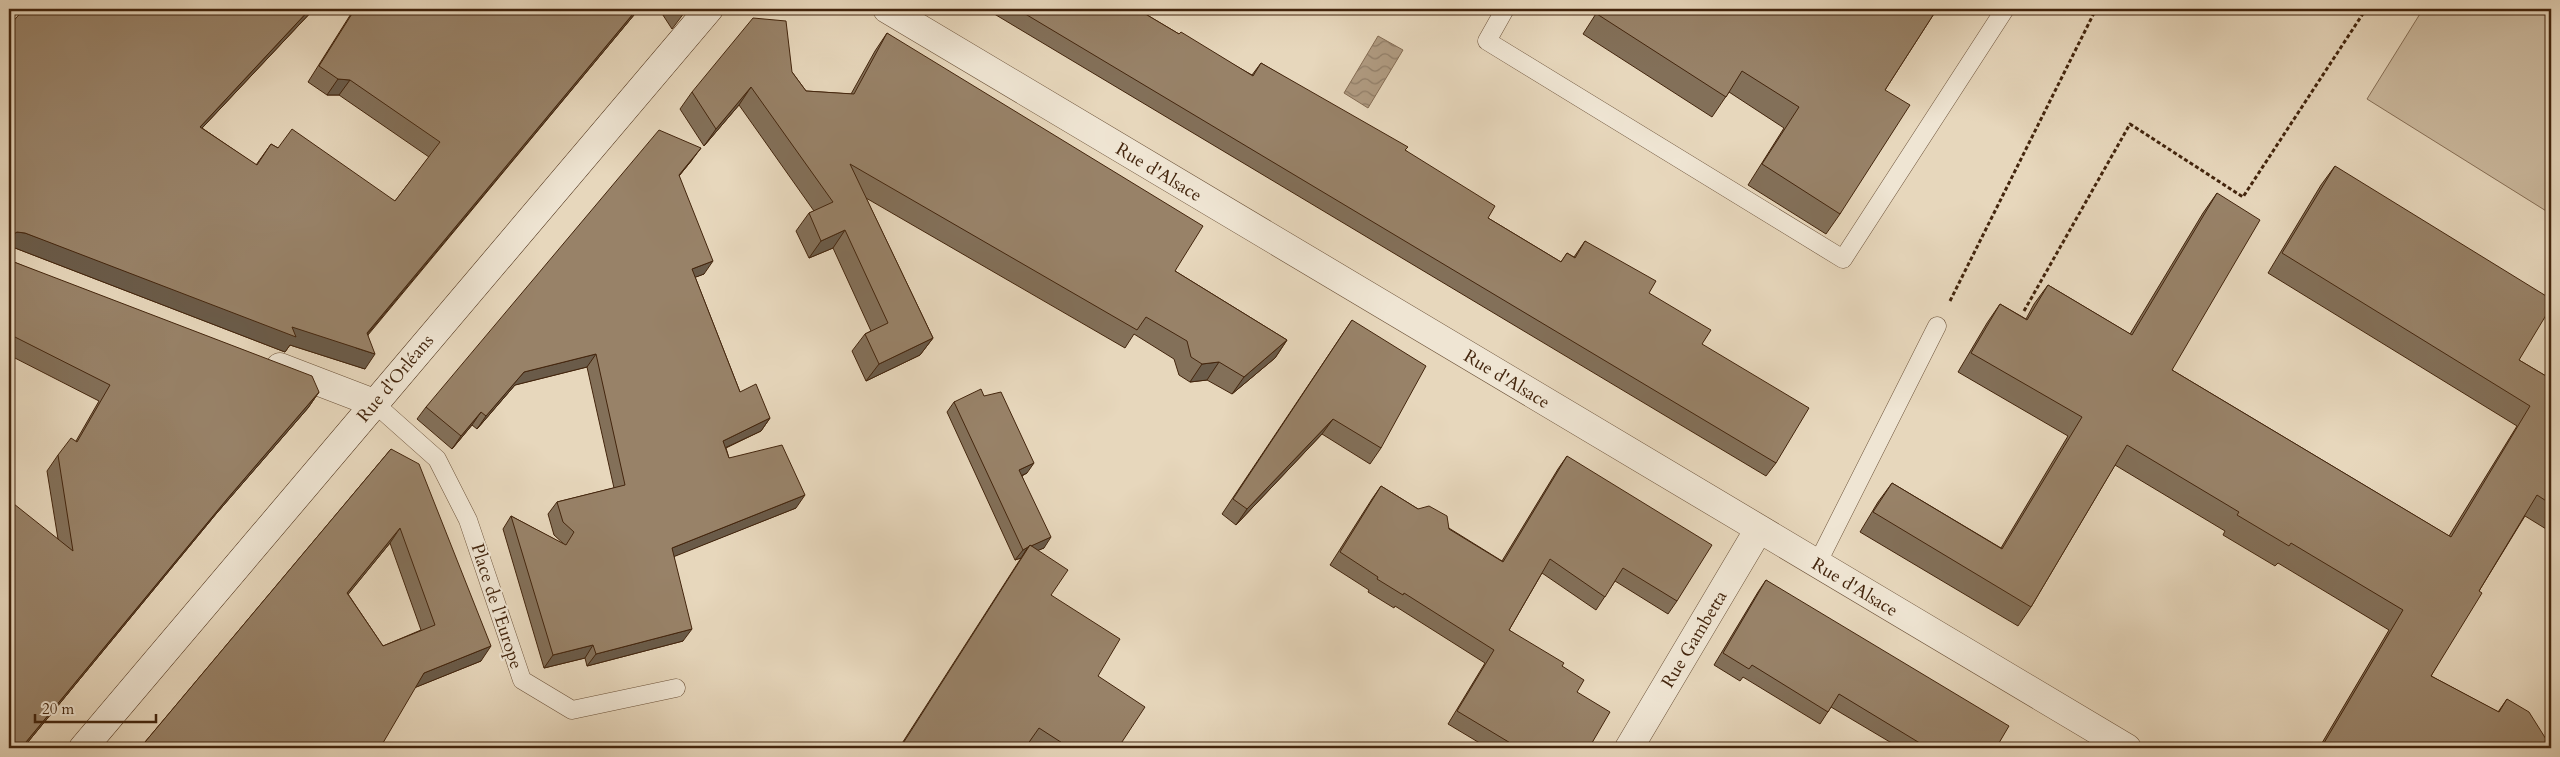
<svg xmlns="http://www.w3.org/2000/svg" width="2560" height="757" font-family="Cardo,serif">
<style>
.park{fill:#cbb99e;stroke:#876f56}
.water{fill:url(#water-waves);stroke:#846b52}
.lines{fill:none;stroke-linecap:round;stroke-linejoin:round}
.lane-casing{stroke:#6c5239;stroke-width:19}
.street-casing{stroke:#6c5239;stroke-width:29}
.secondary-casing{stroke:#43250d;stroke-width:29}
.path{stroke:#43250d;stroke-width:3;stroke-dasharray:4 2.5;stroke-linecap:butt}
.lane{stroke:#efe5d3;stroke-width:18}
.street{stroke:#efe5d3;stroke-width:28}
.secondary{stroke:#efe5d3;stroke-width:28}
.wall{fill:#837059;stroke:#43250d;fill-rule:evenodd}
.shaded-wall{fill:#6a5b49;stroke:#43250d}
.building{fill:#988268;stroke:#43250d;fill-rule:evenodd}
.labels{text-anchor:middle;stroke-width:4;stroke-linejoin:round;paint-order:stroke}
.street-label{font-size:18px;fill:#43250d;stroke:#efe5d3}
</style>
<defs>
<pattern id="water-waves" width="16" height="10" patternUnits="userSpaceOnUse" patternTransform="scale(1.25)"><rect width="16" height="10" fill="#af9a80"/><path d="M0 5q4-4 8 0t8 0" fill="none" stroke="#907d67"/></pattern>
</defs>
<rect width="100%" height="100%" fill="#e7d7bc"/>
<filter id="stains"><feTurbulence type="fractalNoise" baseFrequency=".004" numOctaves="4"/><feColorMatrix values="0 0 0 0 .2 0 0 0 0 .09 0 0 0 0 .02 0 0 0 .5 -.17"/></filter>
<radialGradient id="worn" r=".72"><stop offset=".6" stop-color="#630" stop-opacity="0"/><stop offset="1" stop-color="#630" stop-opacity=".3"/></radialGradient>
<path class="park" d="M2423,9h128v205l-184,-115z"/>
<path class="water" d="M1378,36l25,14 -35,58 -24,-15z"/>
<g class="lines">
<g class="lane-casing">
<path id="lane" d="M1505,9l-18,32 356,218 162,-250
M374,403l63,56 31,61 54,160 50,30 104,-22
M1817,564l120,-238"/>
</g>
<g class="street-casing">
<path id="street" d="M887,9l1240,739
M280,367l94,36
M1629,748l130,-219"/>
</g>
<g class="secondary-casing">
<path id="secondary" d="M83,748l626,-739"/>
</g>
<path class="path" d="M1950,301l146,-292
M2024,311l106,-187 113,73 123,-188"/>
<use href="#lane" class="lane"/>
<use href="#street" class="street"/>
<use href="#secondary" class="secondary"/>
</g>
<path class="wall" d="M314,9l-112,119 54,37 15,-21 7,4 117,53 34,-44 -90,-62h-12l-19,-13 46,-73h285l-271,326 -3,34 -75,-24 -5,7 -270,-104h-6v-222z
M659,9h28l-15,20z
M986,9h151l42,25 73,41 9,-12 144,87 83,68 73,44 6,-9 7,4 11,-16 64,52 53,51 74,119 -10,13z
M1599,9h338l-52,81 -45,124 -14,20 -78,-49 36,-57 -55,-36 -17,25 -129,-83z
M887,33l288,238 112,69 -12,18 -43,36 -25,-14 -17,2 -11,-7 -5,-16 -40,-25 -9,14 -259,-150 67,140 -13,17 -54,26 -14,-30 13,-17 6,-3 -38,-83 -24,10 -13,-27 13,-18 5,-2 -75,-106 -35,41 -24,-37 12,-17 100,-20 14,19 45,3 24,-43z
M692,160l-13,16 25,98 -9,3 45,115 30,26 -9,13 -35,17 3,10 67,50 -122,48 9,85 -96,25 -2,-8 -41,10 -41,-139 8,-13 54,29 -11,-10 -6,-21 9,-12 57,-14 -27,-121 -72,18 -38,44 -5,-4 -20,24 -35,-30 9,-12z
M2335,166l184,194 32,19v153l-26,-16 -46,75 -48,85 67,36 9,-13 44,49h-232l70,-118 -111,-67 -3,3 -52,-31 2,-4 -110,-66 -84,142 -13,19 -158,-94 18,-30 14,-19 109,65 67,-112 -110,-64 29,-49 13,-19 26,15 8,-15 14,-19 82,49 73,-121 14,-20 -45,177 277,166 68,-110 -249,-153 53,-88z
M9,258l5,4 305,130 -11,16 -92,106 -193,234 35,-209 -11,-68 11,-16 18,-14 23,-40 -90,-46z
M1352,320l29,128 -11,16 -48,-30 -86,91 -14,-11z
M984,396l43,77 -5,3 22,72 -6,2 13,45 47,81 20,72h-219l122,-190 -6,2 -68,-148 7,-10z
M391,449l90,212 -65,26 -276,61zM390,543l31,87 -38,16 -35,-52z
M1567,456l110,145 -9,13 -53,-33 -19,29 -54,-37 -33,57 53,36 15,26 12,56h-101l-40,-24 37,-61 -90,-57 -1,2 -26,-16 1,-2 -39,-25 42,-66 9,-13 121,75 56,-92z
M1766,580l230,168h-96l-69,-41 -11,17 -77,-47 -3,4 -26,-16 44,-73z"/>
<path class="shaded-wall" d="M310,9h4l-125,133 11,-15z
M637,9h2l-283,339 19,6 -10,15 -75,-24 -5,7 -270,-104h-6v-11l1,-1 7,-4 8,1 267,94 75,6z
M338,79l12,1 -11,15h-12z
M751,87l-12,18 -35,41 12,-17z
M701,148l-9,12 -22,27 9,-12z
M845,230l-12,18 -24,10 12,-17z
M713,261l-9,13 -21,8 9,-13z
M933,338l-13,17 -54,26 13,-17z
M1287,340l-12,18 -43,36 12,-17z
M596,354l-9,13 -72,18 -38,44 9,-13 38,-44z
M1219,362l-12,18 -17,2 12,-18z
M319,392l-11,16 -92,106 -193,234h-2l206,-249z
M481,412l-9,13 -20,24 9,-13z
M770,418l-9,13 -47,22 9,-12z
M1333,419l-11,15 -86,91 11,-16z
M1034,463l-7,10 -15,7 7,-10z
M805,495l-9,13 -133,53 9,-13z
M400,528l-10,15 -53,65 10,-15z
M1051,537l-7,11 -22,9 6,-10z
M1028,547l-7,11 -6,2 8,-10z
M692,629l-9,12 -96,25 9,-12z
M593,645l-8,13 -41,10 9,-13z
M491,646l-10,15 -67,27 10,-15z"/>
<path class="building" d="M24,9h286l-110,118 57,38 14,-21 7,4 14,-19 103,72 45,-59 -90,-62 -12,-1 -19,-13 36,-57h282l-270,324 8,21 -83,-27 4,10 -271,-104 -8,-1 -7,4 -1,1v-211z
M679,9h7l-4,5z
M1017,9h120l42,25 2,-2 72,44 8,-13 147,84 -3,3 90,56 -7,12 73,44 6,-9 8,5 10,-17 71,40 -7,12 62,37 -9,14 107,64 -33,55z
M1600,9h337l-52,81 25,15 -70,109 -78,-50 37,-57 -57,-36 -16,26 -129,-83z
M753,18l33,3 6,51 14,19 48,3 33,-61 316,193 -28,45 112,69 -43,37 -25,-15 -17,2 -11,-7 -4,-16 -41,-24 -9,13 -287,-166 83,174 -54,26 -14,-30 23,-11 -43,-93 -24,11 -12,-28 24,-11 -82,-115 -35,42 -24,-37z
M659,130l42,18 -22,27 34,86 -21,8 48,123 16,-8 14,34 -47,23 6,17 53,-13 23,50 -133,53 20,81 -96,25 -3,-9 -40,10 -42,-139 55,29 8,-13 -11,-10 -6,-20 68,-17 -29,-131 -72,18 -38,44 -5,-4 -20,24 -35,-29z
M2335,166l216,133v8l-32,53 32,19v125l-14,-9 -58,96 3,2 -51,83 68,36 8,-13 22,13 22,35v1h-230l82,-138 -112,-67 -2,3 -52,-31 2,-3 -112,-67 -96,162 -158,-95 19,-29 110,66 80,-132 -111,-64 29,-49 27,16 21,-35 84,50 85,-142 43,27 -88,150 279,167 79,-131 -248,-153z
M9,258l5,4 298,114 7,16 -92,107 -206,249h-12v-248l64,51 -15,-96 13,-17 6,4 33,-57 -101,-51z
M1352,320l74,46 -45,82 -48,-29 -86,90 -14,-10z
M981,389l3,7 17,-4 33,71 -15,7 32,67 -20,9 -1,-1 -2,2 -5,3 -69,-148z
M391,449l28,15 72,182 -67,27 -44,75h-240zM400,528l35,97 -52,21 -36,-53z
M1567,456l145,89 -35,56 -54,-33 -18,29 -55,-38 -41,71 55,33 -2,3 22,14 -7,12 33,20 -21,36h-80l3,-4 -55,-33 37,-61 -90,-57 -1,2 -26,-16 1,-2 -38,-25 41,-66 37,23 11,-3 18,10 2,13 54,33z
M1030,545l38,25 -17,25 69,44 -22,37 47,31 -27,41h-48l-31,-20 -14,20h-125z
M1766,580l243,146 -13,22h-68l-89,-54 -11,18 -76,-47 -3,4 -26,-16z"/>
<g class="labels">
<g class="street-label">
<text transform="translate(1159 172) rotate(31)" y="6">Rue d'Alsace</text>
<text transform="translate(395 378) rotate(-50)" y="6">Rue d'Orléans</text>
<text transform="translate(1507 379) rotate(31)" y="6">Rue d'Alsace</text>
<text transform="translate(1855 587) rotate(31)" y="6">Rue d'Alsace</text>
<text transform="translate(497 606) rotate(72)" y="6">Place de l'Europe</text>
<text transform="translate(1694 639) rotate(-59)" y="6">Rue Gambetta</text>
</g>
</g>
<rect width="2560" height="757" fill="none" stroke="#e7d7bc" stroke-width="30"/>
<rect x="10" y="10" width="2540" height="737" fill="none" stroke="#43250d" stroke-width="2.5"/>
<rect x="15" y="15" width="2530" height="727" fill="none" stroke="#43250d"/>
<path d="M35 714v8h121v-8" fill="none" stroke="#43250d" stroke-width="2.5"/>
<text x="42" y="714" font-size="15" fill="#43250d" stroke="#efe5d3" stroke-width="4" paint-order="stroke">20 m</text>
<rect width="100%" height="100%" filter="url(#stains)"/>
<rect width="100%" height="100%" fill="url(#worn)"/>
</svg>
